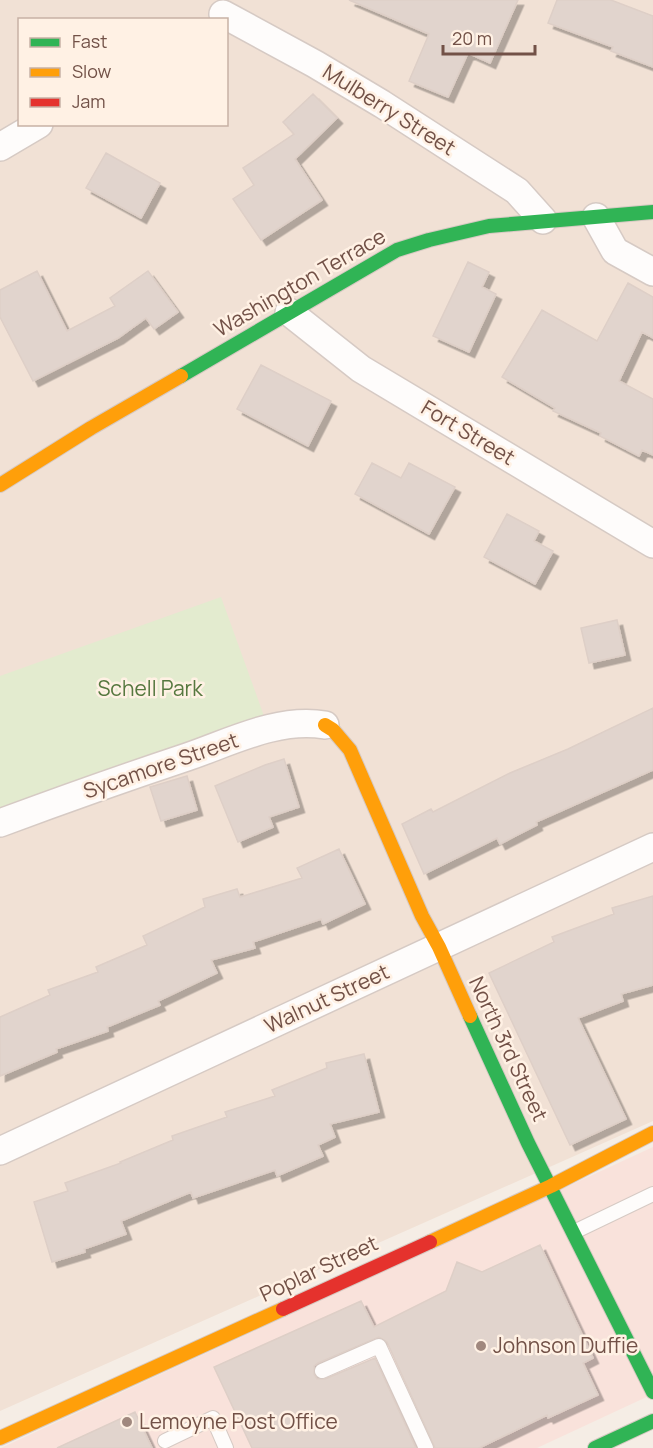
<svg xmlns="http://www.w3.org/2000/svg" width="653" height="1448" font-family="Manrope,sans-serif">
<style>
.residential{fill:#f1e1d5;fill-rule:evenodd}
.commercial{fill:#f9e2db}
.green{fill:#e3ebcf}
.building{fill:#e1d4cd;stroke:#decfc7;stroke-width:1.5;filter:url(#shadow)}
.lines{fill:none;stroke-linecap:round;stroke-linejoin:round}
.lane-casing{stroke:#d6cac4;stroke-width:16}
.street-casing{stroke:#d6cac4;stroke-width:30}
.fast-casing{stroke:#d6c9c2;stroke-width:16}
.slow-casing{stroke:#d6c9c2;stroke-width:16}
.jam-casing{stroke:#d6c9c2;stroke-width:16}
.lane{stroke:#fefcfb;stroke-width:14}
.street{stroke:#fefcfb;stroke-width:27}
.fast{stroke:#30b455;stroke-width:14}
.slow{stroke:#ff9f0a;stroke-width:14}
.jam{stroke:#e5322d;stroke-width:14}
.poi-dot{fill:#a0887e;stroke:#fff1e4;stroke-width:2}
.labels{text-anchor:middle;stroke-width:5;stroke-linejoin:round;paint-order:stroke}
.street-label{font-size:21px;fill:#725147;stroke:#fff1e4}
.park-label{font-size:21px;fill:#56783f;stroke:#fff1e4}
.poi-label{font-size:21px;fill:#725147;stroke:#fff1e4;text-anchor:start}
</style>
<defs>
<filter id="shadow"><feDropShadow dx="5.5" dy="5.5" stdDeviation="0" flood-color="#0004"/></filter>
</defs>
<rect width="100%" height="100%" fill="#f5ede5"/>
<path class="residential" d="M0,0h653v1121l-653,290zM20,20h206v104h-206z"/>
<path class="commercial" d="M653,1147v247l-116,54h-536z"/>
<path class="green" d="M221,597l43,119 -264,95v-135z"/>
<path class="building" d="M349,0h169l-28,63 -22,-10 -20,44 -39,-16 20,-47z
M557,0h54l42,16v51l-42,-16 2,-4 -65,-24z
M313,94l24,24 -42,41 27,41 -61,40 -28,-41 21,-14 -11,-17 51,-34 -11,-12z
M106,153l54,30 -19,35 -55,-30z
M468,262l21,10 -7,15 14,7 -27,58 -36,-16z
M37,271l30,60 48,-25 -5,-8 38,-27 30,41 -24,17 -8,-11 -28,20 -85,43 -33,-64v-27z
M628,283l25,14v41l-11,-6 -23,49 34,18v56l-11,-5 -3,6 -39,-20 1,-3 -48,-22 2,-3 -53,-31 40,-67 55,31z
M261,365l70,36 -23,45 -71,-37z
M372,463l29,15 8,-15 46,24 -26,47 -74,-40z
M507,514l32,17 -5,10 19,10 -18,33 -51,-27z
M617,620l8,35 -36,8 -8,-35z
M653,708v62l-117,52 1,3 -37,19 -3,-6 -73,36 -22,-50 29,-15 2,3 77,-39 58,-24z
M284,759l15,48 -30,10 4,10 -35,15 -23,-56 50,-21z
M187,776l10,34 -36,11 -11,-34z
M339,849l26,55 -42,20 -2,-5 -68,23 2,6 -44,12 6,13 -59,28 2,4 -53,22 1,4 -52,18 1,3 -57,24v-59l50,-22 -2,-5 50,-18 -2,-5 51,-22 -4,-9 62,-29 -2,-8 34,-10 3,8 62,-19 -5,-10z
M653,896v89l-32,9 2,7 -45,17 48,101 -56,26 -81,-172 65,-31 -2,-5 62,-23 -2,-6z
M364,1054l15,58 -49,12 5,13 -17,8 5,11 -46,20 -2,-6 -82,28 -2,-6 -70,29 5,13 -42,15 1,3 -33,10 -18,-60 34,-11 -3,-8 56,-20 -1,-1 53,-22 -1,-4 55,-19 -2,-5 50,-16 -3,-6 55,-22 -1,-5z
M540,1245l53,113 -10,5 15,32 -50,23 -1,-3 -68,33h-44l-48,-106 -8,-5 -61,26 -4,3v8l3,5h8l50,-21 41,90h-164l-38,-81 147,-66 13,26 72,-36 11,-29 25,10z
M135,1412l17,36h-95z"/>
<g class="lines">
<g class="lane-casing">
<path id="lane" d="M574,1232l79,-38
M322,1371l57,-25 47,102
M165,1441l48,-23 13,30"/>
</g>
<g class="street-casing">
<path id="street" d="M223,14l92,50 67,40 135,87 26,29
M0,147l39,-23
M596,217l19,34 38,21
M289,312l72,57 292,175
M0,823c62,-23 124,-45 187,-66 44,-15 91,-40 138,-32
M0,1151l653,-304"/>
</g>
<g class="fast-casing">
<path id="fast" d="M181,376l216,-126 32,-10 60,-14 164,-14
M470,1016l58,127 125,249
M595,1448l58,-27"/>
</g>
<g class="slow-casing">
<path id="slow" d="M0,485l91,-57 90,-52
M325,725l8,5 17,20 72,166 17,31 31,69
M430,1242l121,-56 102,-53
M0,1438l283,-129"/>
</g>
<g class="jam-casing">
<path id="jam" d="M283,1309l147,-67"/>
</g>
<use href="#lane" class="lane"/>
<use href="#street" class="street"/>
<use href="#fast" class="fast"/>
<use href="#slow" class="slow"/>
<use href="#jam" class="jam"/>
</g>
<g class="poi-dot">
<circle cx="481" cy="1346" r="6"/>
<circle cx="127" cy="1422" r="6"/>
</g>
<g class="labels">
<g class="street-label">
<text transform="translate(389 110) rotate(32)" y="7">Mulberry Street</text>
<text transform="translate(300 283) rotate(-30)" y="7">Washington Terrace</text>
<text transform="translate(468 433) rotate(31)" y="7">Fort Street</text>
<text transform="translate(161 766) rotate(-19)" y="7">Sycamore Street</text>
<text transform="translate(327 999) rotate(-25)" y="7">Walnut Street</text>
<text transform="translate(508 1049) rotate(65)" y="7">North 3rd Street</text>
<text transform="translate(319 1269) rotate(-25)" y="7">Poplar Street</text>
</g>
<g class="park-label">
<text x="150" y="696">Schell Park</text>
</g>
<g class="poi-label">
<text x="493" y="1353">Johnson Duffie</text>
<text x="139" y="1429">Lemoyne Post Office</text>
</g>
</g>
<rect x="18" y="18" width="210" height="108" fill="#fff1e4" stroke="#c7b1a5" stroke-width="1.5"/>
<rect x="30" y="38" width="30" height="9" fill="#30b455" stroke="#c7b1a5" stroke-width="1.5"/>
<text x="72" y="48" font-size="18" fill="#725147">Fast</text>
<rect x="30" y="68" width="30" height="9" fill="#ff9f0a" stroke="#c7b1a5" stroke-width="1.5"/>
<text x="72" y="78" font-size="18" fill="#725147">Slow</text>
<rect x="30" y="98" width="30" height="9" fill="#e5322d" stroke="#c7b1a5" stroke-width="1.5"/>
<text x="72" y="108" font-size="18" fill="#725147">Jam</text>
<path d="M443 45v9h92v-9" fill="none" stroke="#725147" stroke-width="3"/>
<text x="452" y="45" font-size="18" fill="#725147" stroke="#fff1e4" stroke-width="4.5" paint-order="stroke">20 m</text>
</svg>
